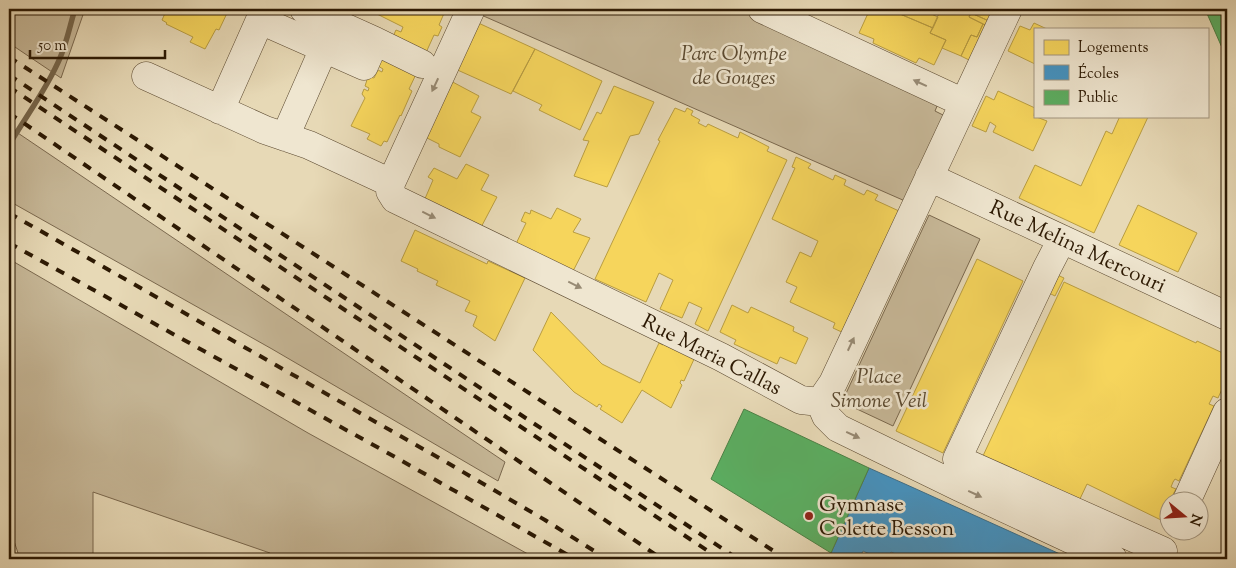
<svg xmlns="http://www.w3.org/2000/svg" width="1236" height="568" font-family="'Sorts Mill Goudy',serif">
<style>
.green{fill:#c7b898;stroke:#7a684e}
.homes{fill:#f6d55c;stroke:#b99d41}
.schools{fill:#4393c3;stroke:#3c6e89}
.public{fill:#5aae61;stroke:#4c8145}
.lines{fill:none;stroke-linecap:round;stroke-linejoin:round}
.stream{stroke:#76654a;stroke-width:5.5}
.minor-casing{stroke:#5b4930;stroke-width:29}
.minor{stroke:#efe6d0;stroke-width:28}
.rail{stroke:#2c1903;stroke-width:4;stroke-dasharray:9 9;stroke-linecap:butt}
.oneway{fill:#978a74}
.poi-dot{fill:#8f2418;stroke:#efe6d0;stroke-width:2}
.labels{text-anchor:middle;stroke-width:5;stroke-linejoin:round;paint-order:stroke}
.park-label{font-size:21px;font-style:italic;fill:#5a4930;stroke:#efe6d0}
.street-label{font-size:21px;fill:#2c1903;stroke:#efe6d0}
.poi-label{font-size:21px;fill:#2c1903;stroke:#efe6d0;text-anchor:start}
</style>
<rect width="100%" height="100%" fill="#e7d9b6"/>
<filter id="stains"><feTurbulence type="fractalNoise" baseFrequency=".004" numOctaves="4"/><feColorMatrix values="0 0 0 0 .2 0 0 0 0 .09 0 0 0 0 .02 0 0 0 .5 -.17"/></filter>
<radialGradient id="worn" r=".72"><stop offset=".6" stop-color="#630" stop-opacity="0"/><stop offset="1" stop-color="#630" stop-opacity=".3"/></radialGradient>
<path class="green" d="M9,9h76l-24,69 -52,-35z
M481,9h263l196,90 -5,12 10,5 -40,85 -426,-187z
M9,127l496,335 -7,19 -226,-132 -263,-148z
M929,215l51,24 -87,187 -51,-24z
M9,259l299,174 229,126h-267v-6l-177,-61v67h-73l-11,-33z"/>
<path class="homes" d="M167,9h62l-10,21 -3,-1 -11,20 -15,-7 3,-5 -27,-13 1,-1 -5,-3z
M374,9h70l1,2 -6,14 3,2 -4,9 -4,-1 -10,22 -34,-14 6,-13 5,2 2,-5 -26,-13z
M870,9h8l9,3 1,-3h14l-2,5 33,14 -3,5 16,7 -12,25 -15,-7 -3,5 -43,-20 1,-4 -15,-6z
M902,9h18l18,8 -5,11 -33,-14z
M941,9h26l5,2 -3,6 14,7 -6,13 -6,-2 -10,21 -19,-8 4,-8 -16,-7z
M967,9h28l-6,12 -18,-8 1,-2z
M971,13l18,8 -2,5 -18,-9z
M474,21l61,28 -24,45 -58,-26z
M1034,23l13,6h-12v35l-27,-13 12,-25 10,4z
M983,24l4,2 -16,35 -10,-5 10,-21 6,2z
M535,49l67,32 -22,49 -41,-20 3,-5 -29,-14z
M385,53l33,17 -9,19 3,2 -11,25 -1,-1 -13,27 -3,-1 -3,5 -14,-7 3,-5 -19,-8 14,-28 -3,-4 2,-5 4,2 1,-3 -4,-2 2,-6 3,-3 4,1 4,-8 4,2 1,-3 -5,-3z
M447,79l32,17 -8,16 10,5 -21,40 -21,-10v-3l-18,-9z
M614,86l40,16 -15,32 -9,2 -23,51 -33,-11 15,-35 -6,-1 14,-28 4,2z
M998,91l37,17 -1,8 13,5 -14,30 -40,-19 3,-6 -6,-4 -4,10 -14,-6 14,-30 8,4z
M675,108l10,4 2,-4 6,3 -2,4 9,5 -2,3 8,4 2,-3 30,14 2,-6 29,15 -2,4 20,9 -79,171 -13,-7 7,-16 -13,-6 -7,16 -22,-9 13,-29 -14,-7 -13,29 -51,-23 61,-130 4,-8 -2,-1z
M1120,116l28,1 -54,116 -75,-35 16,-33 46,21 25,-55 6,3z
M796,157l15,7 -3,4 25,12 2,-5 11,5 -2,5 20,10 3,-5 11,5 -3,5 24,11 -53,123 -13,-6 2,-5 -45,-21 7,-15 -11,-5 14,-30 11,5 7,-16 -46,-22 23,-51 -3,-1z
M466,164l23,11 -8,15 16,7 -19,36 -57,-25 12,-28 -5,-3 6,-9 23,11z
M1138,205l59,28 -19,39 -59,-27z
M557,208l24,11 -8,13 17,6 -20,39 -57,-27 13,-27 -5,-2 4,-9 5,2 1,-4 20,9z
M415,230l72,34 1,-3 37,17 -30,63 -22,-15 4,-10 -12,-5 5,-10 -34,-16 2,-4 -21,-10 1,-2 -17,-8z
M977,259l46,22 -80,172 -47,-22z
M1053,273l11,5 -9,18 -10,-5z
M1064,282l132,61 1,-2 30,14v23l-9,20 -5,-2 -4,8 5,2 -35,75 -4,-2 -2,3 -2,5 5,2 -6,11h-2l-7,20 -74,-36 -9,19 -96,-45z
M732,305l16,8 3,-6 43,20 -1,4 15,7 -12,26 -16,-7 -3,7 -43,-20 2,-4 -16,-8z
M551,312l51,52 38,19 19,-40 4,2 2,-2 30,14 -11,24 -3,-1 -1,3 2,2 -11,23 -29,-18 -20,33 -22,-14 2,-3 -3,-2 -2,3 -23,-15 -41,-42z"/>
<path class="schools" d="M869,468l36,16 166,75h-165l-15,-7 -4,7h-6l-18,-8 -4,8h-12l-16,-6z"/>
<path class="public" d="M1205,9h22v50z
M744,409l125,59 -38,85 -120,-74z"/>
<g class="lines">
<path class="stream" d="M9,145c17,-29 38,-56 51,-87 7,-16 10,-33 15,-49
M9,555l1,4"/>
<g class="minor-casing">
<path id="minor" d="M471,9l-80,174 -1,8 5,8 326,158 80,43 19,2 13,-19 175,-374
M762,9l202,94
M375,41l47,23
M146,76l119,54 44,15 82,38
M220,110l40,-90 104,46 11,-25 -71,-32
M285,137l39,-89
M929,177l298,139
M1062,239l-15,29 -90,191 206,92
M820,402l6,14 12,12 121,59 154,72
M1187,500l40,-88"/>
</g>
<use href="#minor" class="minor"/>
<path class="rail" d="M9,57l777,502
M9,75l729,484
M9,87l711,472
M9,113l653,446
M9,213l437,249 99,58 62,39
M9,243l386,214 180,102"/>
</g>
<defs><path id="oneway-solid" d="M-6-.8H1V-3.2L6.5 0L1 3.2V.8H-6Z" transform="scale(1.25)"/></defs>
<g class="oneway">
<use href="#oneway-solid" transform="translate(920 83) rotate(-155)"/>
<use href="#oneway-solid" transform="translate(435 85) rotate(115)"/>
<use href="#oneway-solid" transform="translate(429 215) rotate(26)"/>
<use href="#oneway-solid" transform="translate(575 285) rotate(26)"/>
<use href="#oneway-solid" transform="translate(851 344) rotate(-65)"/>
<use href="#oneway-solid" transform="translate(853 435) rotate(25)"/>
<use href="#oneway-solid" transform="translate(975 494) rotate(25)"/>
</g>
<circle class="poi-dot" cx="809" cy="516" r="5"/>
<g class="labels">
<g class="park-label">
<text x="734" y="60">Parc Olympe<tspan x="734" dy="24">de Gouges</tspan></text>
<text x="879" y="383">Place<tspan x="879" dy="24">Simone Veil</tspan></text>
</g>
<g class="street-label">
<text transform="translate(1078 246) rotate(25)" y="7">Rue Melina Mercouri</text>
<text transform="translate(712 354) rotate(27)" y="7">Rue Maria Callas</text>
</g>
<g class="poi-label">
<text x="819" y="511">Gymnase<tspan x="819" dy="24">Colette Besson</tspan></text>
</g>
</g>
<rect width="1236" height="568" fill="none" stroke="#e7d9b6" stroke-width="30"/>
<rect x="10" y="10" width="1216" height="548" fill="none" stroke="#2c1903" stroke-width="2.5"/>
<rect x="15" y="15" width="1206" height="538" fill="none" stroke="#2c1903"/>
<rect x="1034" y="28" width="175" height="90" fill="#efe6d0" stroke="#a1947e"/>
<rect x="1044" y="40" width="25" height="15" fill="#f6d55c" stroke="#a1947e"/>
<text x="1078" y="52" font-size="15" fill="#2c1903">Logements</text>
<rect x="1044" y="65" width="25" height="15" fill="#4393c3" stroke="#a1947e"/>
<text x="1078" y="78" font-size="15" fill="#2c1903">Écoles</text>
<rect x="1044" y="90" width="25" height="15" fill="#5aae61" stroke="#a1947e"/>
<text x="1078" y="102" font-size="15" fill="#2c1903">Public</text>
<g transform="translate(1184 516) rotate(108)"><circle r="24" fill="#efe6d0" stroke="#a1947e"/>
<path d="M0-4L9 19L0 12L-9 19Z" fill="#8f2418"/>
<text y="-8" font-size="14" font-weight="bold" text-anchor="middle" fill="#2c1903">N</text>
</g>
<path d="M30 50v8h135v-8" fill="none" stroke="#2c1903" stroke-width="2.5"/>
<text x="38" y="50" font-size="15" fill="#2c1903" stroke="#efe6d0" stroke-width="4" paint-order="stroke">50 m</text>
<rect width="100%" height="100%" filter="url(#stains)"/>
<rect width="100%" height="100%" fill="url(#worn)"/>
</svg>
